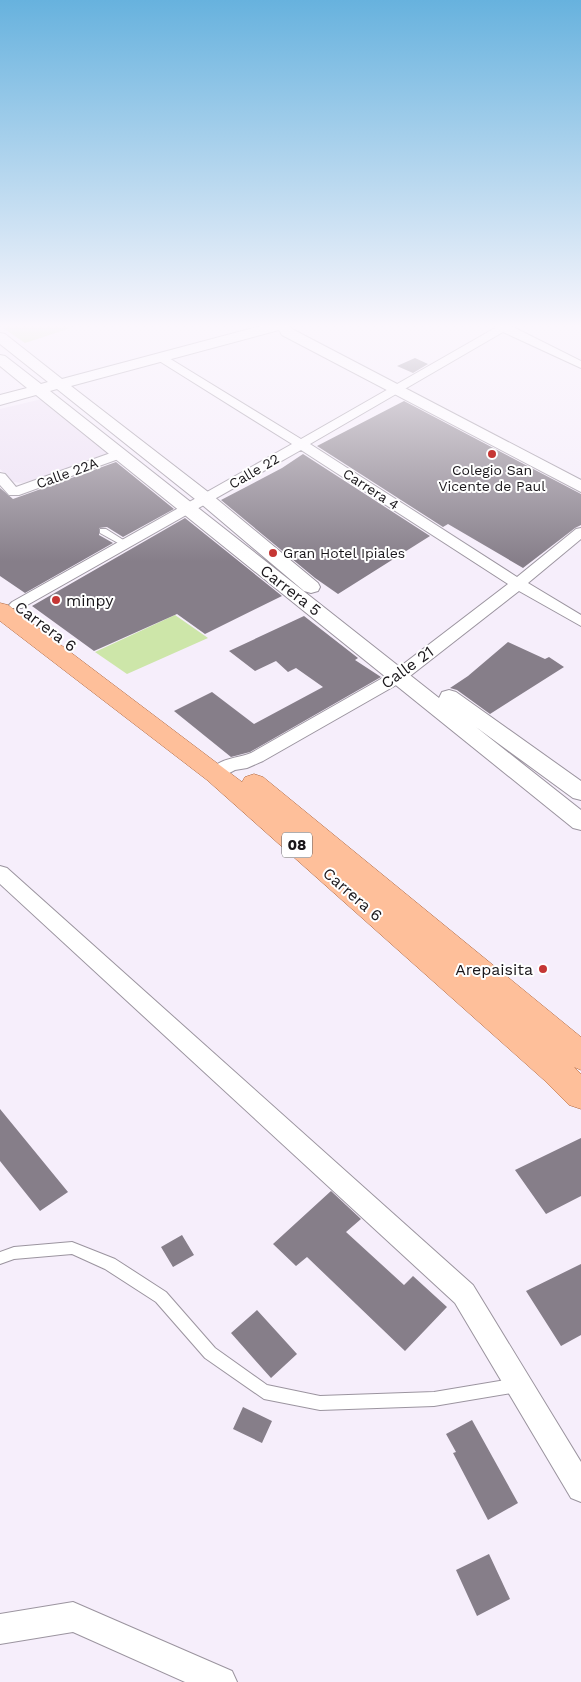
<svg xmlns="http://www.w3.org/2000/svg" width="581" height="1682" font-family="'Work Sans',sans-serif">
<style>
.built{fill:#ede1f4}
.green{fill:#cde6a9}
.building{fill:#867e89}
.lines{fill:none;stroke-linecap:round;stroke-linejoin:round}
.service-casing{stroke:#9b949f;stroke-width:2}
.minor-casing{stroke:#9b949f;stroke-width:2}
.tertiary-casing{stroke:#9b949f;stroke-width:2}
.primary-casing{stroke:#ae6842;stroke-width:1}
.service{fill:#fff;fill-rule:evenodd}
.minor{fill:#fff;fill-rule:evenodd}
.tertiary{fill:#fff;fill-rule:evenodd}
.primary{fill:#febf9a;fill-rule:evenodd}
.poi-dot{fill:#c53634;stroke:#fff;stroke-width:2}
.labels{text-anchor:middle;stroke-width:4;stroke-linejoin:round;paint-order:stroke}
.far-poi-label{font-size:14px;fill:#19161a;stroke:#fff}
.far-street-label{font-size:14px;fill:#19161a;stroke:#fff}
.shield{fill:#fff;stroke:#5e5c5f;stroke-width:1}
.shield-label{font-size:15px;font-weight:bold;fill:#19161a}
.street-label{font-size:16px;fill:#19161a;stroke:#fff}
.poi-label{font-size:16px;fill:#19161a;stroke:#fff;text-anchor:start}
</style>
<rect width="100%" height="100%" fill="#f6eefb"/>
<path class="built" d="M42,399l69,55 -88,29 -10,-1 -13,-13v-60z"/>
<path class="green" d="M0,326h77l-52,17z
M175,615l33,23 -81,36 -32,-22z"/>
<path class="building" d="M415,358l13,6 -15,9 -16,-7z
M404,401l177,93v31l-6,3 -52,40 -75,-44 -5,3 -126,-81z
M303,454l127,82 -92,58 -23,-16 -94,-78 61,-32z
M116,462l58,47 -51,28 -16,-10 -8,1v7l14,8 -88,50 -25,-17v-88l13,11z
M185,518l97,78 -77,38 -28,-20 -83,37 -62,-45z
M304,616l54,42 -3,2 26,17 -131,75 -19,5 -57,-46 38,-19 42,32 69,-37 -27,-19 -8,4 -12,-11 -21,10 -26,-20z
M508,642l37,17 4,-2 15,10 -74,47 -33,-24 -7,-2 18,-12z
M0,1109l68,83 -28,19 -40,-50z
M581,1138v58l-35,18 -31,-44z
M331,1191l30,28 -15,13 58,53 9,-9 34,31 -42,44 -98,-94 -11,9 -23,-22z
M182,1235l12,20 -21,12 -12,-20z
M581,1264v71l-20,11 -35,-55z
M257,1310l40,44 -26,24 -40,-45z
M243,1407l29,14 -10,22 -29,-14z
M472,1420l46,83 -30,17 -35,-67 3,-1 -10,-18z
M489,1554l21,45 -33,17 -21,-46z"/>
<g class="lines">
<g class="service-casing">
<path id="service" d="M100,529h6l19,12 -1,2h-6l-18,-10z
M72,1242l43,17 51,33 49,56 52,37 53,11 114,-4 84,-14 5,2 2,5 -2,5 -5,2 -84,14 -114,4 -56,-11 -59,-41 -49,-56 -51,-33 -33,-15 -58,5 -14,5v-12l14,-5z"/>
</g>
<g class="minor-casing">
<path id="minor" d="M494,326h17l70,35v7l-78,-36 -193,112 207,133 59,-48 5,-1v11l-53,44 53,32v11l-62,-35 -114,89 -142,81 -16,7 -12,2 -19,10 -6,-2 -3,-4c10,-16 29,-15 44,-21l142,-81 115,-88 -207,-134 -279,158h-10l-3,-3 3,-3 280,-158 -136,-85 -2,-2 2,-2h8l137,84 194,-111z
M119,450l5,1 1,3 -1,3 -105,38h-10l-9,-10v-12l5,1 11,13z
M0,866l7,2 466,417 108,177v40l-10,-4 -116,-195 -455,-419z
M73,1602l159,69 5,11h-52l-112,-50 -73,12v-30z"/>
</g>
<g class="tertiary-casing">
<path id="tertiary" d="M261,326h29l2,3 289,151v12l-299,-157 -3,-5 -208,56 141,109 106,88 2,4 -2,4 -7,2 -7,-2 -104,-88 -143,-114 -7,2 389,307 3,-6 7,-2 7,2 125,89v19l-8,-2 -97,-71 105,83v20l-8,-2 -537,-433 -36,10v-10l27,-7 -27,-22v-11l5,1 36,28 7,-2 -48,-38v-11l5,1 57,45z"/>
</g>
<g class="primary-casing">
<path id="primary" d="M0,603l8,2 234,177 3,-5 9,-3 9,3 318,260v33l-7,-3 7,7v35l-12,-4 -25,-25 -337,-300 -207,-159z"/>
</g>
<use href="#service" class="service"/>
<use href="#minor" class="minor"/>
<use href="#tertiary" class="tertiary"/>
<use href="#primary" class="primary"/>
</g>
<linearGradient id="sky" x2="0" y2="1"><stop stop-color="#67b2de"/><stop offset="0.58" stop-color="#fbf7fd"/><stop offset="1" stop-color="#fbf7fd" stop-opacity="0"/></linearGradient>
<rect width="581" height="562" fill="url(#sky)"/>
<g class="poi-dot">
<circle cx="492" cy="454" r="5"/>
<circle cx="273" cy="553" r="5"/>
<circle cx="56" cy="600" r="5"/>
<circle cx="543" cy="969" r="5"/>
</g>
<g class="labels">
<g class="far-poi-label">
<text x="492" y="475">Colegio San<tspan x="492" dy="16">Vicente de Paul</tspan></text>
<text x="283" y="558" text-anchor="start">Gran Hotel Ipiales</text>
</g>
<g class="far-street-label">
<text transform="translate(254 471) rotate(-30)" y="5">Calle 22</text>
<text transform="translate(67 473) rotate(-20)" y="5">Calle 22A</text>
<text transform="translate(371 489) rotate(33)" y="5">Carrera 4</text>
</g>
<rect class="shield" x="282" y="832.5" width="30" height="25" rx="4"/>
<g class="shield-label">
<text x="297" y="850">08</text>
</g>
<g class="street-label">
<text transform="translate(291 590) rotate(38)" y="6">Carrera 5</text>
<text transform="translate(46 626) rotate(37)" y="6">Carrera 6</text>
<text transform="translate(407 667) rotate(-36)" y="6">Calle 21</text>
<text transform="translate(353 894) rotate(41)" y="6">Carrera 6</text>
</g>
<g class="poi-label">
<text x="66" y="606">minpy</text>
<text x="533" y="975" text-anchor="end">Arepaisita</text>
</g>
</g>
</svg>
